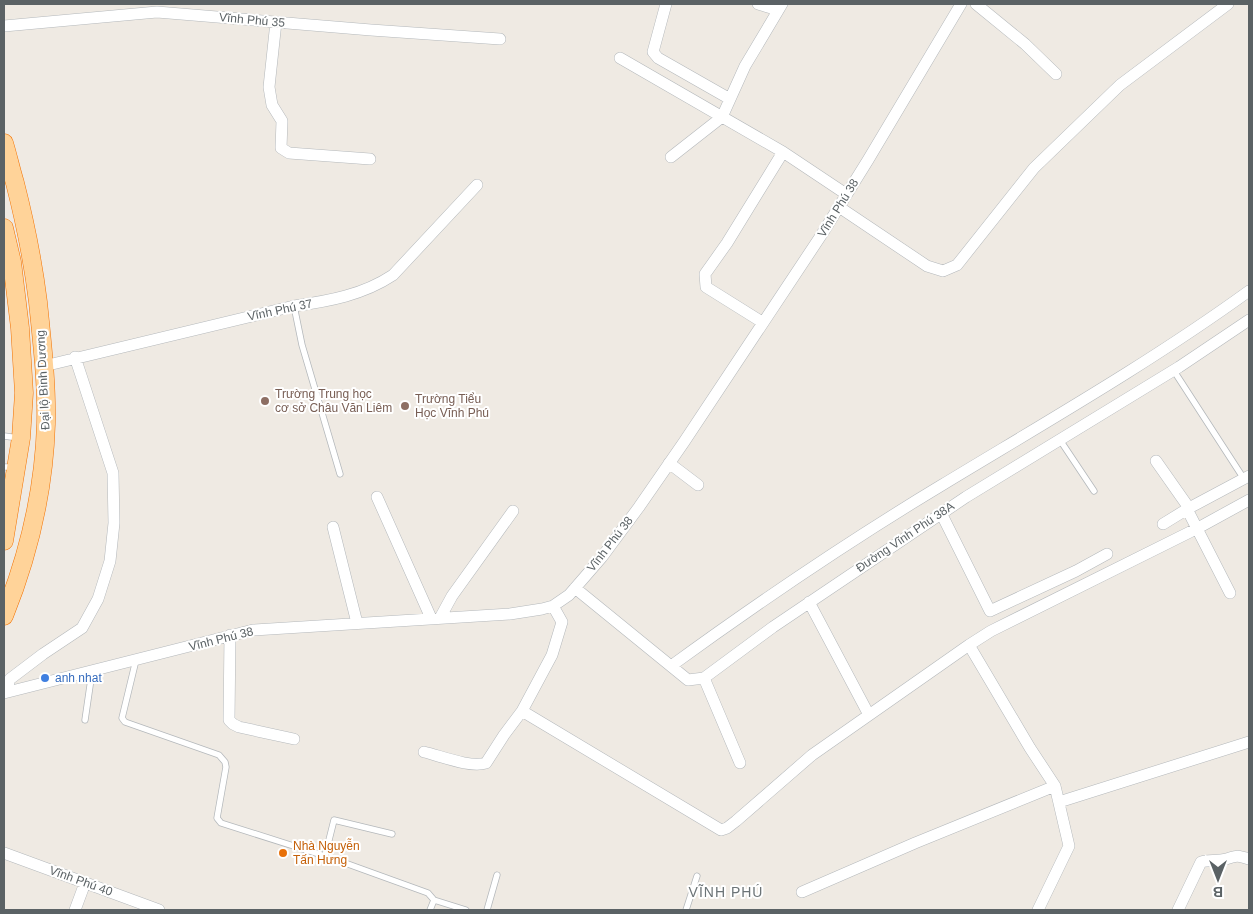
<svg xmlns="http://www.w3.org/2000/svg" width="1253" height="914" font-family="Helvetica,sans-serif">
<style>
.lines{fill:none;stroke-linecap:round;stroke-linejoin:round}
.service-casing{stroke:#b4b8bb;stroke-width:7}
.minor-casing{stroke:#b4b8bb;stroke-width:12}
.trunk-casing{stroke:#f27100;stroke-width:19}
.service{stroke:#fff;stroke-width:5.5}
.minor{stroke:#fff;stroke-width:11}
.trunk{stroke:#ffd399;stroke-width:18}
.education-dot{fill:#8d6e63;stroke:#fff;stroke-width:2}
.shop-dot{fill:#3f7fe0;stroke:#fff;stroke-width:2}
.food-dot{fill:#e8710a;stroke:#fff;stroke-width:2}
.labels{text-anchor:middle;stroke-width:4;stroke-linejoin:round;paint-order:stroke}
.street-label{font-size:12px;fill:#5b6265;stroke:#fff}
.education-label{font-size:12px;fill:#785e54;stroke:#fff;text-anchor:start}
.shop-label{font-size:12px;fill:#366cbe;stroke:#fff;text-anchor:start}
.food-label{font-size:12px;fill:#c56008;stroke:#fff;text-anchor:start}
.neighbourhood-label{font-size:14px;letter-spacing:1px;fill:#6c7477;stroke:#fff}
</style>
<rect width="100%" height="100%" fill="#efeae3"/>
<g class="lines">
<g class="service-casing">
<path id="service" d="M294,306l8,39 38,129
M1174,371l70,108
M4,436l15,2
M1060,440l34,51
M4,467h11
M136,660l-14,58 3,4 94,33 6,7 1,5 -9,51 4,5 104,33 9,-36 58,14
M85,720l7,-48
M334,859l94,34 6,7 -4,10
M434,900l32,10
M487,910l10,-35
M686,910l11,-34"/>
</g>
<g class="minor-casing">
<path id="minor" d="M666,4l-13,48 5,6 72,41
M758,4l20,6
M976,4l49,40 31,30
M276,22l-7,65 3,18 10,16 -1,27 8,5 81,6
M4,26l153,-14 214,18 129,9
M620,58l163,94 -56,91 -22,31 1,13 56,35
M783,152l63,42
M671,157l51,-40 23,-51 37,-62
M839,207l88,59 16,5 14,-6 77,-97 86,-83 108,-81
M44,366l250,-60c35,-5 69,-11 99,-31l84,-90
M1156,461l33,47
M669,463l29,22
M377,497l54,121
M1187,509l43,84
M941,513l49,98 86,-40 31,-17
M1163,524l26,-16 60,-32
M333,527l24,96
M575,588l113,92 16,-2 69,-51 193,-130 213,-130 70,-47
M809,602l60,113
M553,606l9,16 -10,33 -30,56 199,119 6,-2 9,-7 76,-66 157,-110
M440,618l12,-22 61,-85
M230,635l-1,85 4,4 6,3 55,12
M671,666c88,-64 178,-125 271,-181 104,-63 209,-123 307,-194
M704,678l36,85
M6,692l4,-13 33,-25 39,-26 16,-29 12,-38 4,-38 -1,-50 -38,-116
M4,693l249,-63 257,-16 32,-5 11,-3 16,-11 33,-38 37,-50 45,-65 138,-208 46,-74 93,-156
M424,752c17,4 46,16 62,11l18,-28 18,-24
M1059,802l190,-60
M4,853l155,57
M802,892l113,-49 140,-57
M75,910l10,-27
M1038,910l31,-64 -14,-60 -25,-38 -61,-103 22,-14 207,-103 51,-28
M1178,910l23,-48c7,-2 13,-1 20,-2 15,-2 11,-7 28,-1"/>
</g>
<g class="trunk-casing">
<path id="trunk" d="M4,143c4,13 7,27 11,40 10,39 18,79 23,119 4,40 9,81 8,122 -2,66 -17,130 -42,192
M4,228l8,34 8,66 4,65 -3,45 -17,103"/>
</g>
<use href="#service" class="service"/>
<use href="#minor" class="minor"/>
<use href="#trunk" class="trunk"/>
</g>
<g class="education-dot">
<circle cx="265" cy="401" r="5"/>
<circle cx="405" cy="406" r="5"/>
</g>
<circle class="shop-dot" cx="45" cy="678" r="5"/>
<circle class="food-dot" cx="283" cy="853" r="5"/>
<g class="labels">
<g class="street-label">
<text transform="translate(252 20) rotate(5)" y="4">Vĩnh Phú 35</text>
<text transform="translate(838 208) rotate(-58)" y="4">Vĩnh Phú 38</text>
<text transform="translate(280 310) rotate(-12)" y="4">Vĩnh Phú 37</text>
<text transform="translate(43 380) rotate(-93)" y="4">Đại lộ Bình Dương</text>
<text transform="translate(905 537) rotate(-34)" y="4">Đường Vĩnh Phú 38A</text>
<text transform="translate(610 544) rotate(-52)" y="4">Vĩnh Phú 38</text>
<text transform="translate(221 639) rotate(-14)" y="4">Vĩnh Phú 38</text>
<text transform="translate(81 881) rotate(20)" y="4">Vĩnh Phú 40</text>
</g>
<g class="education-label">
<text x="275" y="398">Trường Trung học<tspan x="275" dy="14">cơ sở Châu Văn Liêm</tspan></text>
<text x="415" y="403">Trường Tiểu<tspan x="415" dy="14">Học Vĩnh Phú</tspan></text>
</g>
<g class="shop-label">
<text x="55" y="682">anh nhat</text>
</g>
<g class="food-label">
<text x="293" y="850">Nhà Nguyễn<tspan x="293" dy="14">Tấn Hưng</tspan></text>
</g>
<g class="neighbourhood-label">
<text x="726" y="897">VĨNH PHÚ</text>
</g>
</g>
<rect width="1253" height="914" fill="none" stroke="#5b6265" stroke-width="10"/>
<g transform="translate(1218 879) rotate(180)" stroke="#ffffff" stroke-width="4" paint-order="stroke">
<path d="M0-4L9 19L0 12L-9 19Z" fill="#5b6265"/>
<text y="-8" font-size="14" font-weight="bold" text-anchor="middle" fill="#5b6265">B</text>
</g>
</svg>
